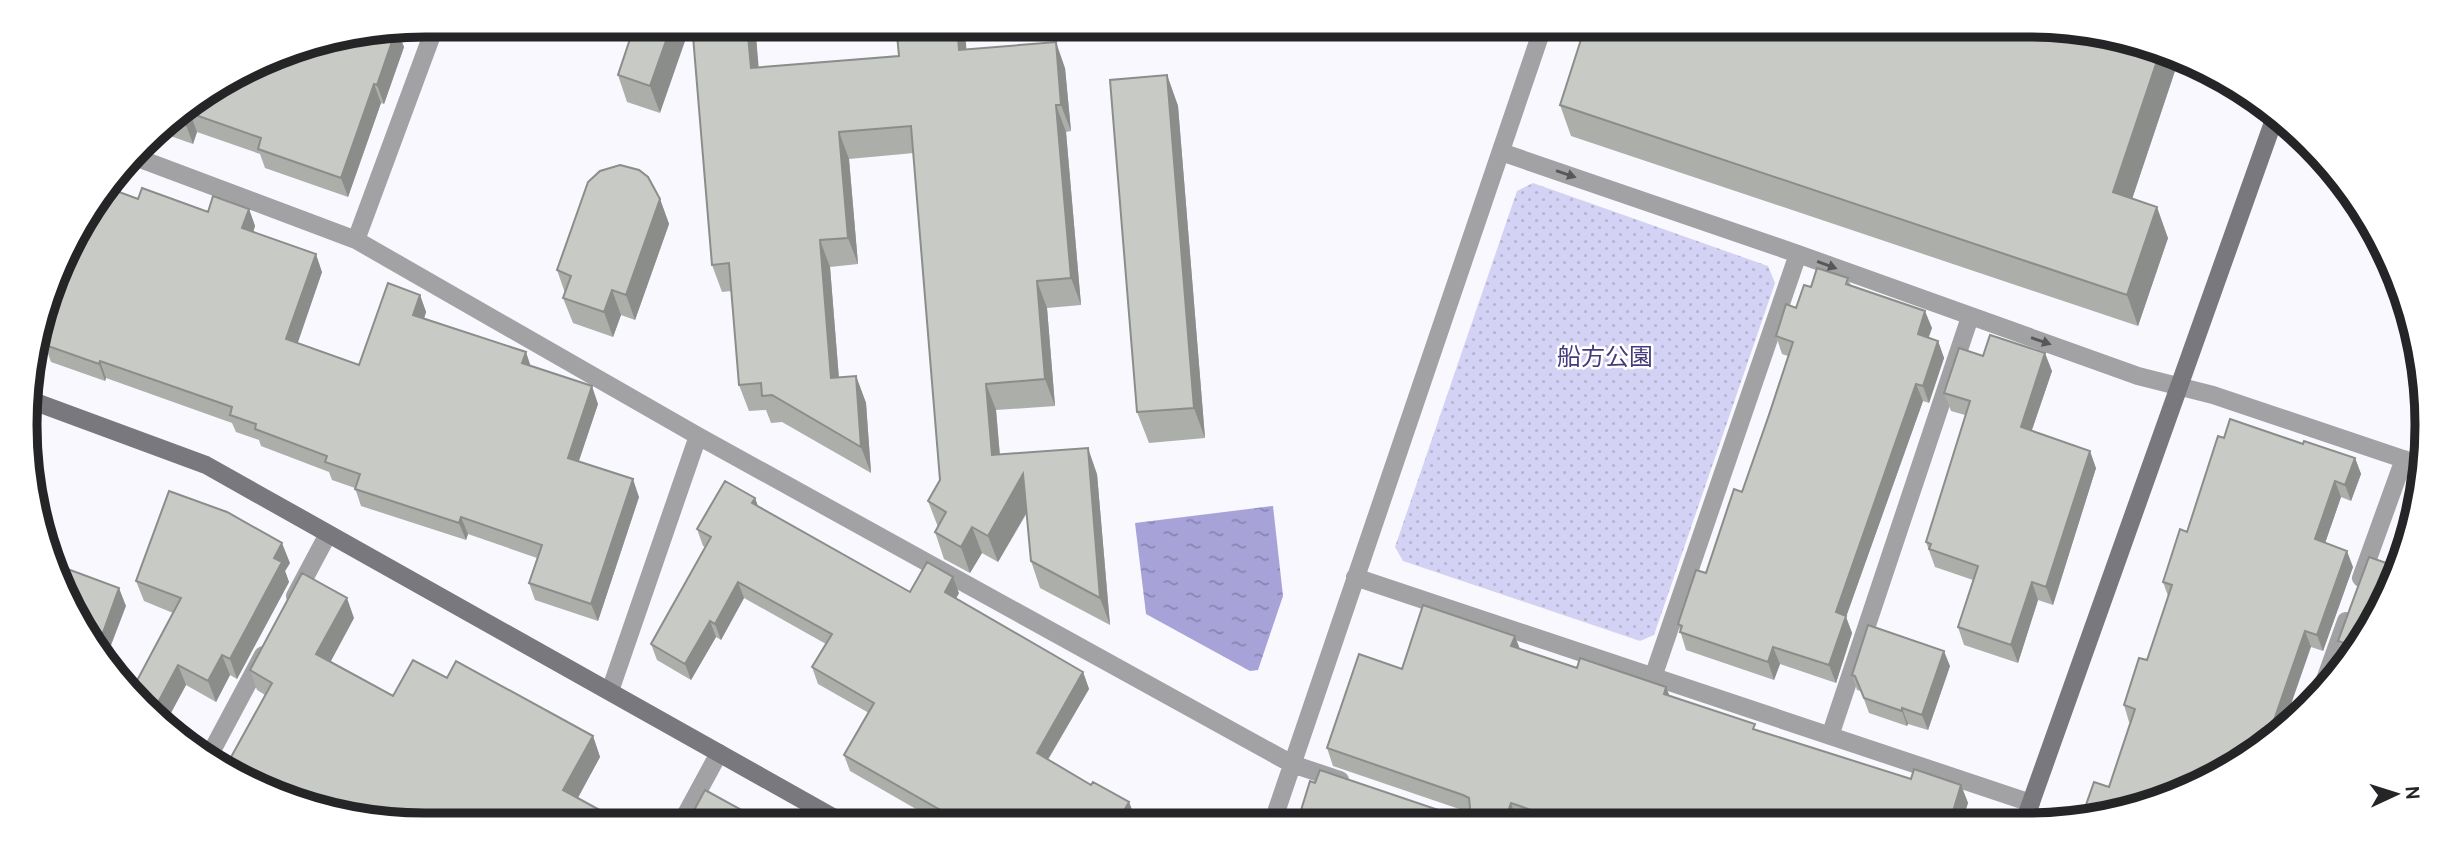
<svg xmlns="http://www.w3.org/2000/svg" width="2452" height="850" font-family="Cabin,'Noto Sans JP',sans-serif">
<style>
.green{fill:url(#green-dots)}
.water{fill:url(#water-ripples)}
.lines{fill:none;stroke-linecap:round;stroke-linejoin:round}
.street{stroke:#a2a2a5;stroke-width:18}
.secondary{stroke:#79797d;stroke-width:18}
.wall{fill:#abaea9}
.shaded-wall{fill:#8b8d8a}
.building{fill:#c7cac5;stroke:#8b8d8a;stroke-width:2}
.oneway{fill:#575759}
.labels{text-anchor:middle;stroke-width:5;stroke-linejoin:round;paint-order:stroke}
.park-label{font-size:24px;fill:#453a7c;stroke:#fff}
.rim{fill:none;stroke:#252527;stroke-width:9}
</style>
<defs>
<pattern id="green-dots" width="8" height="8" patternUnits="userSpaceOnUse" patternTransform="scale(1.75)"><rect width="8" height="8" fill="#d3d2f4"/><path d="M2 2h.1M6 6h.1" fill="none" stroke="#b5b4d1" stroke-width="1.8" stroke-linecap="round"/></pattern>
<pattern id="water-ripples" width="26" height="14" patternUnits="userSpaceOnUse" patternTransform="scale(1.75)"><rect width="26" height="14" fill="#a7a3d9"/><path d="M2 4q2-2 4 0t4 0M15 11q2-2 4 0t4 0" fill="none" stroke="#8885b0"/></pattern>
</defs>
<rect width="100%" height="100%" fill="#f8f8fe"/>
<path class="green" d="M1533,183l235,83 7,17 -121,352 -14,6 -237,-80 -8,-14 122,-356z"/>
<path class="water" d="M1273,506l10,90 -25,74 -8,1 -104,-57 -11,-91z"/>
<g class="lines">
<path class="street" d="M1501,152l297,102 340,122 75,19 205,69
M135,157l221,83 342,196 594,328 48,16
M356,240l80,-216
M1355,577l676,226
M2361,578l43,-119
M295,596l33,-62
M1653,677l145,-423
M2322,688l24,-67
M610,691l88,-255
M1830,736l140,-419
M207,760l56,-105
M1272,824l272,-800
M680,825l39,-72"/>
<path class="secondary" d="M30,400l176,65 641,360
M2024,822l252,-708"/>
</g>
<path class="wall" d="M635,24l25,89 -33,-11 -9,-27z
M692,24h63l3,43 141,-11 -3,-32h63l7,19v6l99,19 6,63 -5,1 15,173 -34,3 8,98 -59,4 4,45 97,19 13,151 -70,-37 -9,-27 -4,-48 -29,49 -16,-9 -12,20 -26,-14 -9,-27 3,-5 -10,-26 12,-21 -26,-327 -65,6 9,105 -28,3 9,111 17,-2 10,27 5,70 -89,-51 -11,1 -5,-13 -17,1 -10,-26 -8,-94 -9,1 -10,-27z
M397,30l7,17 -20,57 -3,-1 -33,94 -83,-29 -5,-14 -63,-22 -4,12 -37,-13 5,-7 111,-69z
M2130,38l48,24 -46,137 36,39 -30,88 -567,-190 -11,-31z
M1167,75l11,31 27,332 -56,5 -12,-31z
M138,199l70,13 41,-3 6,17 -2,6 69,40 -25,71 62,22 61,-70 6,17 -2,6 107,48 67,38 -19,57 60,36 -41,124 -63,-21 -6,-17 8,-25 -69,-24 -2,6 -105,-34 -6,-18 -23,-8 -3,-8 -68,-26 -2,-6 -23,-8 -4,-9 -126,-45 -1,3 -54,-19 -6,-17 54,-126z
M660,199l9,25 -34,96 -14,-5 -8,22 -40,-14 -10,-25 2,-5 -8,-23z
M1848,278l3,8 81,42 -4,10 10,3 6,17 -15,45 -6,-2 -77,216 6,16 -16,50 -56,-19 -6,16 -88,-30 -8,-26 28,-51 36,-81 46,-136 -6,-2 -6,-18 20,-28z
M1983,356l69,15 -20,59 64,38 -43,137 -15,-5 -20,63 -54,-18 -6,-18 15,-47 -38,-13 -9,-25 39,-127 -14,-4 -7,-18z
M2224,438l79,6 52,14 6,16 -10,27 -10,-4 -16,46 28,24 -30,84 -12,-4 -202,140 22,-65h-2l-5,-17 23,-45 21,-64 -5,-14 24,-50z
M755,498l3,9 152,85 49,1 -3,6 127,73 6,17 -41,71 43,25 38,17 6,16 -4,6h-189l-92,-53 -6,-16 25,-42 -51,-29 -6,-17 14,-23 -82,-46 -23,42 -5,-3 -25,43 -34,-20 -6,-16 54,-97 -2,-1 -6,-17z
M290,563l-5,8 4,11 -52,97 -7,-4 -14,27 -30,-17 -20,37 7,-109 -29,-12 -8,-20z
M354,618l-24,44 63,34 54,-18 146,58 7,21 -22,41 -313,-103 -8,-5 -7,-20z
M2374,626l-28,33h-1l-7,-18z
M1515,636l5,13 57,19 89,19 3,9 88,34 154,49 50,6 7,18 -3,8 4,1 4,10 -449,1 -7,-2 -1,2 -217,1 -1,-4 158,-4 11,-2 1,-2 -135,-46 -6,-18 75,-79z
M1950,666l-22,64 -20,-6 -1,2 -38,-13 -8,-22 -4,-1 -5,-15z"/>
<path class="shaded-wall" d="M672,24h19l-31,89 -10,-27z
M747,24h8l6,71 -10,-27z
M957,24h2l7,19 2,33 -9,-26z
M396,30h1l7,17 -20,57 -7,-19z
M1056,42l9,26 6,63 -10,-26z
M2160,52l18,10 -54,161 -11,-31z
M1167,75l11,31 27,332 -11,-30z
M374,84l7,19 -33,94 -7,-19z
M1056,105l10,27 15,173 -10,-27z
M190,113l7,19 -4,12 -7,-19z
M839,132l10,27 9,105 -10,-26z
M660,199l9,25 -34,96 -9,-25z
M2157,207l11,31 -30,88 -11,-31z
M249,209l6,17 -6,19 -7,-17z
M820,240l10,27 11,138 -10,-27z
M316,254l6,18 -29,85 -7,-18z
M1037,281l10,27 8,98 -10,-27z
M612,290l9,25 -8,22 -9,-25z
M420,295l6,17 -6,20 -7,-17z
M1925,311l7,17 -8,23 -6,-17z
M1938,341l6,17 -15,45 -6,-17z
M526,352l6,18 -10,-7z
M2045,353l7,18 -25,73 -6,-17z
M100,361l6,17 -1,3 -6,-17z
M856,376l10,27 5,70 -10,-26z
M986,384l10,26 6,72 -10,-27z
M1916,384l7,17 -77,216 6,16 -16,50 -7,-18 7,-53z
M592,386l6,18 -24,71 -6,-17z
M1088,448l9,26 13,151 -10,-27z
M2090,451l6,17 -43,137 -7,-18z
M2355,458l6,16 -10,27 -6,-16z
M1023,474l10,27 -35,61 -10,-26z
M633,479l6,18 -41,124 -7,-17z
M2335,481l6,16 -20,58 -6,-16z
M755,498l6,16 -9,-11z
M461,517l7,17 -2,6 -7,-17z
M972,527l10,26 -12,20 -9,-26z
M282,543l8,20 -5,8 4,11 -52,97 -7,-20 44,-101z
M2347,551l6,16 -30,84 -6,-16z
M953,577l6,16 -9,15 -5,-16z
M738,582l6,16 -23,42 -6,-16z
M2032,582l6,18 -20,63 -7,-18z
M119,588l7,18 -21,55 -9,-9z
M347,598l7,20 -30,56 -8,-20z
M710,621l6,16 -25,43 -6,-16z
M2305,631l6,16 -30,86 -15,10z
M1515,636l6,17 -10,-7z
M1773,647l7,17 -6,16 -6,-18z
M1944,651l6,15 -22,64 -6,-15z
M222,655l8,20 -14,27 -8,-21z
M178,665l8,20 -20,37 -12,-12z
M1083,672l6,17 -47,80 -5,-16z
M1666,687l7,17 -9,-10z
M1902,708l6,16 -1,2 -5,-15z
M593,736l7,21 -29,53 -8,-20z
M1961,785l7,18 -6,19 -8,-14z
M1129,802l6,16 -4,6h-15z
M1511,803l6,18 -1,2h-12z
M1969,812l4,10h-7z
M983,818l2,6h-6z"/>
<path class="building" d="M635,24h37l-22,62 -32,-11z
M692,24h55l4,44 148,-12 -3,-32h61l2,26 97,-8 5,63h-5l15,173 -34,3 8,98 -59,5 6,71 96,-7 12,150 -69,-37 -8,-87 -35,62 -16,-9 -11,20 -26,-15 11,-20 -18,-11 12,-21 -29,-354 -72,6 9,106 -28,2 11,138 25,-2 5,71 -89,-52 -10,1 -1,-13 -22,2 -10,-122 -17,2z
M1586,24h441l103,14 30,14 -47,140 44,15 -30,88 -567,-190z
M396,30l-19,55 -3,-1 -33,94 -83,-29 3,-11 -71,-25 -4,12 -17,-6 103,-64z
M1167,75l27,333 -57,4 -27,-332z
M620,165l19,5 9,7 12,22 -34,96 -14,-5 -8,22 -41,-14 8,-22 -14,-6 31,-88 12,-11z
M142,188l66,24 5,-16 36,13 -7,19 74,26 -30,85 73,26 29,-82 32,12 -7,20 113,37 -4,11 70,23 -24,72 65,21 -42,125 -62,-21 13,-38 -81,-28 -2,6 -104,-34 5,-15 -35,-12 2,-6 -72,-27 1,-5 -26,-9 2,-8 -132,-46 -1,3 -54,-19 43,-126 2,-3 9,3 8,-25 4,-5 27,10z
M1817,268l31,10 -2,6 79,27 -7,23 20,7 -15,45 -7,-2 -80,228 10,4 -17,49 -56,-18 -5,15 -88,-30 2,-6 -4,-2 18,-54 10,3 28,-84 8,3 27,-77 24,-73 -17,-6 10,-32 10,4 8,-23 7,2z
M1990,335l55,18 -24,74 69,24 -44,136 -14,-5 -21,63 -53,-18 20,-61 -49,-17 2,-5 -5,-2 44,-141 -26,-8 15,-45 24,8z
M2230,419l73,25 1,-3 51,17 -10,27 -10,-4 -20,58 32,12 -30,84 -12,-4 -39,112 -62,41 -124,38 14,-40 15,5 26,-78 -11,-4 15,-47 8,2 25,-75 -9,-3 17,-53 7,3 31,-96 6,2z
M725,481l30,17 -3,5 158,89 17,-30 26,15 -8,15 138,80 -46,81 54,32 2,-3 36,20 -13,22h-122l-11,-6 -4,6h-14l-121,-69 30,-52 -62,-36 20,-33 -94,-52 -23,42 -5,-3 -25,43 -34,-20 60,-107 -14,-8z
M169,491l58,21 55,31 -8,15 8,4 -52,97 -8,-4 -14,26 -30,-16 -24,45 -21,-22 48,-90 -45,-17z
M2369,557l29,10 -24,59 -18,21 -18,-6z
M54,564l65,24 -23,64 -4,-4z
M302,573l45,25 -31,56 77,42 20,-36 34,18 9,-17 137,75 -30,54 64,35h-202l-103,-13 -97,-44 47,-85 -22,-13z
M1423,605l92,31 -4,10 66,22 3,-10 86,29 -2,7 91,30 -2,5 158,50 3,-10 47,16 -7,23 15,4 -3,10 -397,1 -58,-20 -7,20 -196,1 -10,-4 12,-39 5,2 5,-13 136,46 11,-2 3,-6 -1,-10 -6,-3 -136,-47 32,-94 43,15z
M1868,625l76,26 -22,64 -20,-7v3l-38,-13 -9,-22 -3,-1z
M705,790l64,35h-83z"/>
<defs><path id="oneway-solid" d="M-6-.8H1V-3.2L6.5 0L1 3.2V.8H-6Z" transform="scale(1.75)"/></defs>
<g class="oneway">
<use href="#oneway-solid" transform="translate(1566 174) rotate(19)"/>
<use href="#oneway-solid" transform="translate(1827 265) rotate(20)"/>
<use href="#oneway-solid" transform="translate(2041 341) rotate(19)"/>
</g>
<g class="labels">
<g class="park-label">
<text x="1605" y="365">船方公園</text>
</g>
</g>
<path d="M0 0H2452V850H0ZM425 37H2027A388 388 0 0 1 2415 425V425A388 388 0 0 1 2027 813H425A388 388 0 0 1 37 425V425A388 388 0 0 1 425 37Z" fill="#fff" fill-rule="evenodd"/>
<path class="rim" d="M425 37H2027A388 388 0 0 1 2415 425V425A388 388 0 0 1 2027 813H425A388 388 0 0 1 37 425V425A388 388 0 0 1 425 37Z"/>
<g transform="translate(2396 794) rotate(86)" stroke="#ffffff" stroke-width="5" paint-order="stroke">
<path d="M0-5L12 26L0 18L-12 26Z" fill="#252527"/>
<text y="-10" font-size="19" font-weight="bold" text-anchor="middle" fill="#252527">N</text>
</g>
</svg>
